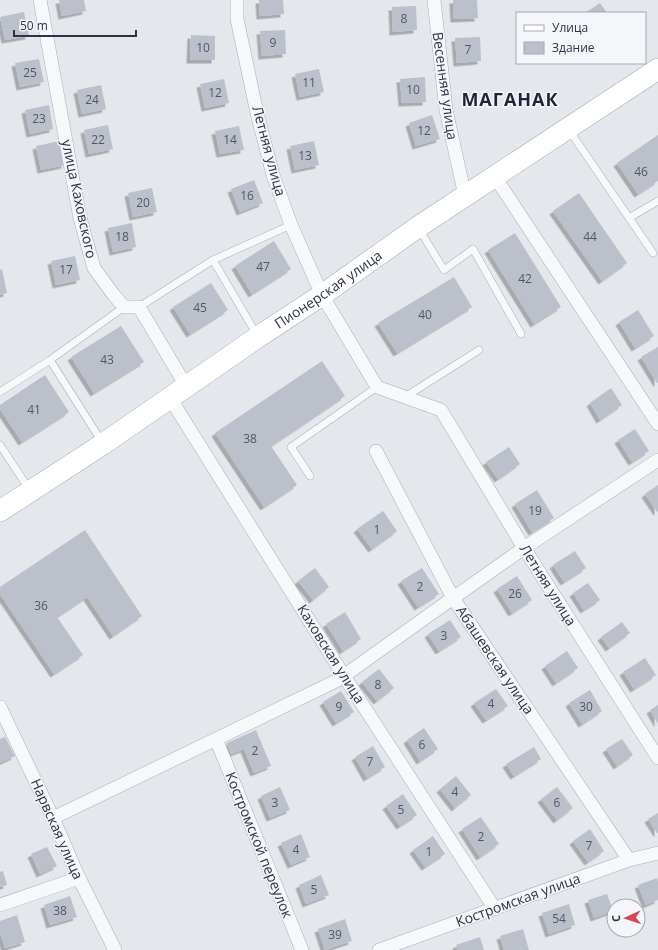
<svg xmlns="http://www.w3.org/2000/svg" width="658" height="950" font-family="'Open Sans',sans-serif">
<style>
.building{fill:#bbc0ca;filter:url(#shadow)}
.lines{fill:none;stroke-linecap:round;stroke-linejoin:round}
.lane-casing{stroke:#a9aeb7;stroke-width:8}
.street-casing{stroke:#a9aeb7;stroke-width:14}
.primary-casing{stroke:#a3abb8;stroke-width:22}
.lane{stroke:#f7f8fa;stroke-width:7}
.street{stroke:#f7f8fa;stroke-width:13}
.primary{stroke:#fff;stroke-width:21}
.labels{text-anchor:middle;stroke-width:3;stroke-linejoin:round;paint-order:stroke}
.number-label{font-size:12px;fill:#4f5766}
.street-label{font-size:14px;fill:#2b3445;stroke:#f4f6f9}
.district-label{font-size:18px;font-weight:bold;letter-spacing:1px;fill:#1d2536;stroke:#f4f6f9}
</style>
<defs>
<filter id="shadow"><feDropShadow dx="-3.5" dy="3.5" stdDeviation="0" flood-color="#0004"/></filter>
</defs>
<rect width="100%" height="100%" fill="#e4e7ec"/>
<path class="building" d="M59,0h25l2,11 -24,5z
M259,0h24l1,14 -24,2z
M453,0h24l1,18 -24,1z
M600,3l7,10h-22z
M416,6l1,24 -24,2 -1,-25z
M24,12l5,24 -24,4 -5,-23z
M285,30l1,24 -24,2 -2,-25z
M191,35l24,1v24h-25z
M480,37l1,24 -24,2 -2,-25z
M39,59l5,23 -24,5 -5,-24z
M319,69l5,23 -24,5 -5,-23z
M425,77l1,25 -24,1 -2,-24z
M224,79l5,24 -24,5 -5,-24z
M101,85l5,24 -24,5 -5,-24z
M49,105l4,24 -23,5 -5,-24z
M432,115l8,24 -24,7 -7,-23z
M108,125l5,24 -24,5 -5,-24z
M239,126l5,24 -24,4 -5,-23z
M658,135v46l-20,13 -21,-31z
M60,141l5,24 -24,5 -5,-24z
M314,141l5,24 -24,5 -5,-24z
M254,180l9,23 -23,9 -9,-23z
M152,188l5,24 -24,5 -5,-24z
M579,193l48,70 -25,18 -49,-70z
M132,223l4,24 -23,5 -5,-24z
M515,233l46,74 -27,17 -46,-74z
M274,241l17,28 -39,25 -17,-28z
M75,256l5,24 -24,5 -5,-24z
M2,269l5,24 -7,2v-25z
M454,277l18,30 -75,46 -19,-30z
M211,283l17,27 -38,24 -17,-27z
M638,310l16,26 -19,12 -16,-26z
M121,326l23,36 -50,31 -23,-36z
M658,347v36h-1l-16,-26z
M322,361l23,35 -74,50 26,39 -33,22 -49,-74z
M45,375l24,37 -47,30 -22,-33v-4z
M611,388l11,17 -22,15 -10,-17z
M635,429l14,22 -17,11 -14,-22z
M509,447l11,17 -22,15 -12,-17z
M658,485v26l-1,1 -12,-18z
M537,490l17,28 -22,14 -17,-28z
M383,511l14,20 -25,18 -15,-20z
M85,530l57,86 -29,20 -26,-39 -30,20 26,38 -29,19 -54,-80v-7z
M575,551l11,17 -22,14 -11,-17z
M315,568l14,19 -16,13 -15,-19z
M422,568l17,26 -21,13 -17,-26z
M517,576l15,24 -20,13 -15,-24z
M588,583l12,17 -16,10 -11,-17z
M345,612l16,27 -18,12 -17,-27z
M450,620l11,17 -22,14 -11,-17z
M622,622l8,11 -21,15 -8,-11z
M567,651l11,17 -22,15 -11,-17z
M645,658l11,17 -22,14 -11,-17z
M379,669l15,19 -17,13 -15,-19z
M496,689l12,17 -22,14 -12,-17z
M590,690l12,21 -20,13 -13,-21z
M341,691l13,21 -18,11 -13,-21z
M658,705v19l-8,-14z
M424,728l14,21 -18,12 -13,-21z
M256,730l15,36 -17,7 -10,-24 -13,5 -4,-11z
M5,737l10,19 -15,7v-24z
M622,739l11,16 -16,11 -11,-17z
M373,746l12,21 -18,11 -12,-21z
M534,747l7,12 -27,17 -8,-12z
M456,776l15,19 -16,13 -15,-19z
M280,787l10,23 -20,8 -9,-22z
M557,787l16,21 -16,12 -16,-21z
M403,794l14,21 -17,11 -14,-20z
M658,813v20h-1l-9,-14z
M481,817l18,27 -19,13 -18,-28z
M590,829l14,22 -16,11 -15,-21z
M301,834l9,23 -19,8 -10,-22z
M433,836l12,18 -20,13 -12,-17z
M47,847l10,19 -17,8 -9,-20z
M3,871l4,14 -7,2v-15z
M321,875l8,20 -23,9 -7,-19z
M657,878l1,3v19l-12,5 -8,-20z
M607,894l6,17 -19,7 -6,-18z
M70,896l7,21 -27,8 -6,-20z
M569,904l6,21 -26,9 -7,-21z
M17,915l8,27 -20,6 -5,-16v-11z
M345,919l7,22 -27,9 -7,-21z
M523,929l6,21h-25l-4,-14z
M480,937l4,13h-26l-2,-5z"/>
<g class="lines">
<g class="lane-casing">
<path id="lane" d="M569,130l84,123
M629,218l29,-17
M419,229l25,41 29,-21 48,85
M213,260l44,75
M139,307l74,-47 78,-35
M50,360l52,82
M0,392l50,-32 74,-53
M405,397l74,-47
M0,445l29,44
M310,476l-19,-29 86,-60"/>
</g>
<g class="street-casing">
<path id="street" d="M40,0l40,218 14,50 19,26 11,13h15l47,79
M237,0v19l20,94 16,62 18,50 31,70 55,92 64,23 83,138 134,210
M434,0l12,110 19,86
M495,177l163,247
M170,398l174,278 151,233
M376,451l77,147 176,262
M0,707l53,111 26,60 36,72
M216,739l86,211
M53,818l285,-138 115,-82 71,-50 134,-88
M0,905l79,-27
M379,950l250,-90 29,-7"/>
</g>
<g class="primary-casing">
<g id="primary">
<path id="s1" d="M0,511l103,-67 155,-107 64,-42 96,-68 47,-31 193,-127"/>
</g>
</g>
<use href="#lane" class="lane"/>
<use href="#street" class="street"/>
<use href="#primary" class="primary"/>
</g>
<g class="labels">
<g class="number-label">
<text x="404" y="23">8</text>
<text x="273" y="47">9</text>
<text x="203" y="52">10</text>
<text x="468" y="54">7</text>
<text x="30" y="77">25</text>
<text x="309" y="87">11</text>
<text x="413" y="94">10</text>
<text x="215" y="97">12</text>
<text x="92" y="104">24</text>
<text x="39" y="123">23</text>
<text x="424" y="135">12</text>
<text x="98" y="144">22</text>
<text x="230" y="144">14</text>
<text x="305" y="160">13</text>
<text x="641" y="176">46</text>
<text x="247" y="200">16</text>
<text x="143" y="207">20</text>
<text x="122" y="241">18</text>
<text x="590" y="241">44</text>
<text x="263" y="271">47</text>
<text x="66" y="274">17</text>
<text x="525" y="283">42</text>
<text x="200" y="312">45</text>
<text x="425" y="319">40</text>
<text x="107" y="364">43</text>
<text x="34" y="414">41</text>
<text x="250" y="443">38</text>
<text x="535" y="515">19</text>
<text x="377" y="534">1</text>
<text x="420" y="591">2</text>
<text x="515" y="598">26</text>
<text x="41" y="610">36</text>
<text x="444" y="640">3</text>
<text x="378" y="689">8</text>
<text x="491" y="708">4</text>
<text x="339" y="711">9</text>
<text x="586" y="711">30</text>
<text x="422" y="749">6</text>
<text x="255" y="755">2</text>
<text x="370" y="766">7</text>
<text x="455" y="796">4</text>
<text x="275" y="807">3</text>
<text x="557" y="807">6</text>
<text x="401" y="814">5</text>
<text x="481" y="841">2</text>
<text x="589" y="850">7</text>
<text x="296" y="854">4</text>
<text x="429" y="856">1</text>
<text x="314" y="894">5</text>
<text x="60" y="915">38</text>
<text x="559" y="923">54</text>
<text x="335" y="939">39</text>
</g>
<g class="street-label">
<text transform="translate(445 86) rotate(82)" y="5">Весенняя улица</text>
<text transform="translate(269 151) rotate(75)" y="5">Летняя улица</text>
<text transform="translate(79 199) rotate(78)" y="5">улица Каховского</text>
<text dy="5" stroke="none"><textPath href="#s1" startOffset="396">Пионерская улица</textPath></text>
<text transform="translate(548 585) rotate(58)" y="5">Летняя улица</text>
<text transform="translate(331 654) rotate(58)" y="5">Каховская улица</text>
<text transform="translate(495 660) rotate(56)" y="5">Абашевская улица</text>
<text transform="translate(57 829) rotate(66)" y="5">Нарвская улица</text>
<text transform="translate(259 845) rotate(68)" y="5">Костромской переулок</text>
<text transform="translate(518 900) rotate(-20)" y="5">Костромская улица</text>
</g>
<g class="district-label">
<text x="510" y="106">МАГАНАК</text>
</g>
</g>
<rect x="516" y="12" width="130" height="52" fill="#f4f6f9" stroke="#a4a8b1"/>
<rect x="524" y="25" width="20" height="6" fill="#ffffff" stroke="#a4a8b1"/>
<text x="552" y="32" font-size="12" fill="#2b3445">Улица</text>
<rect x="524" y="42" width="20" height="12" fill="#bbc0ca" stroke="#a4a8b1"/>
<text x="552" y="52" font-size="12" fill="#2b3445">Здание</text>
<g transform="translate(626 918) rotate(267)"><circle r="19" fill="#f4f6f9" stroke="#a4a8b1"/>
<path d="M0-3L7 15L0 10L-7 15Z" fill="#d1495b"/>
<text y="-6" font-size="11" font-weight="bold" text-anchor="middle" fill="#2b3445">С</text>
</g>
<path d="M14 30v6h122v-6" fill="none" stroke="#2b3445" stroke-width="2"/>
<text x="20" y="30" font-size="12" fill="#2b3445" stroke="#f4f6f9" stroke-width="3" paint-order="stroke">50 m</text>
</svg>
